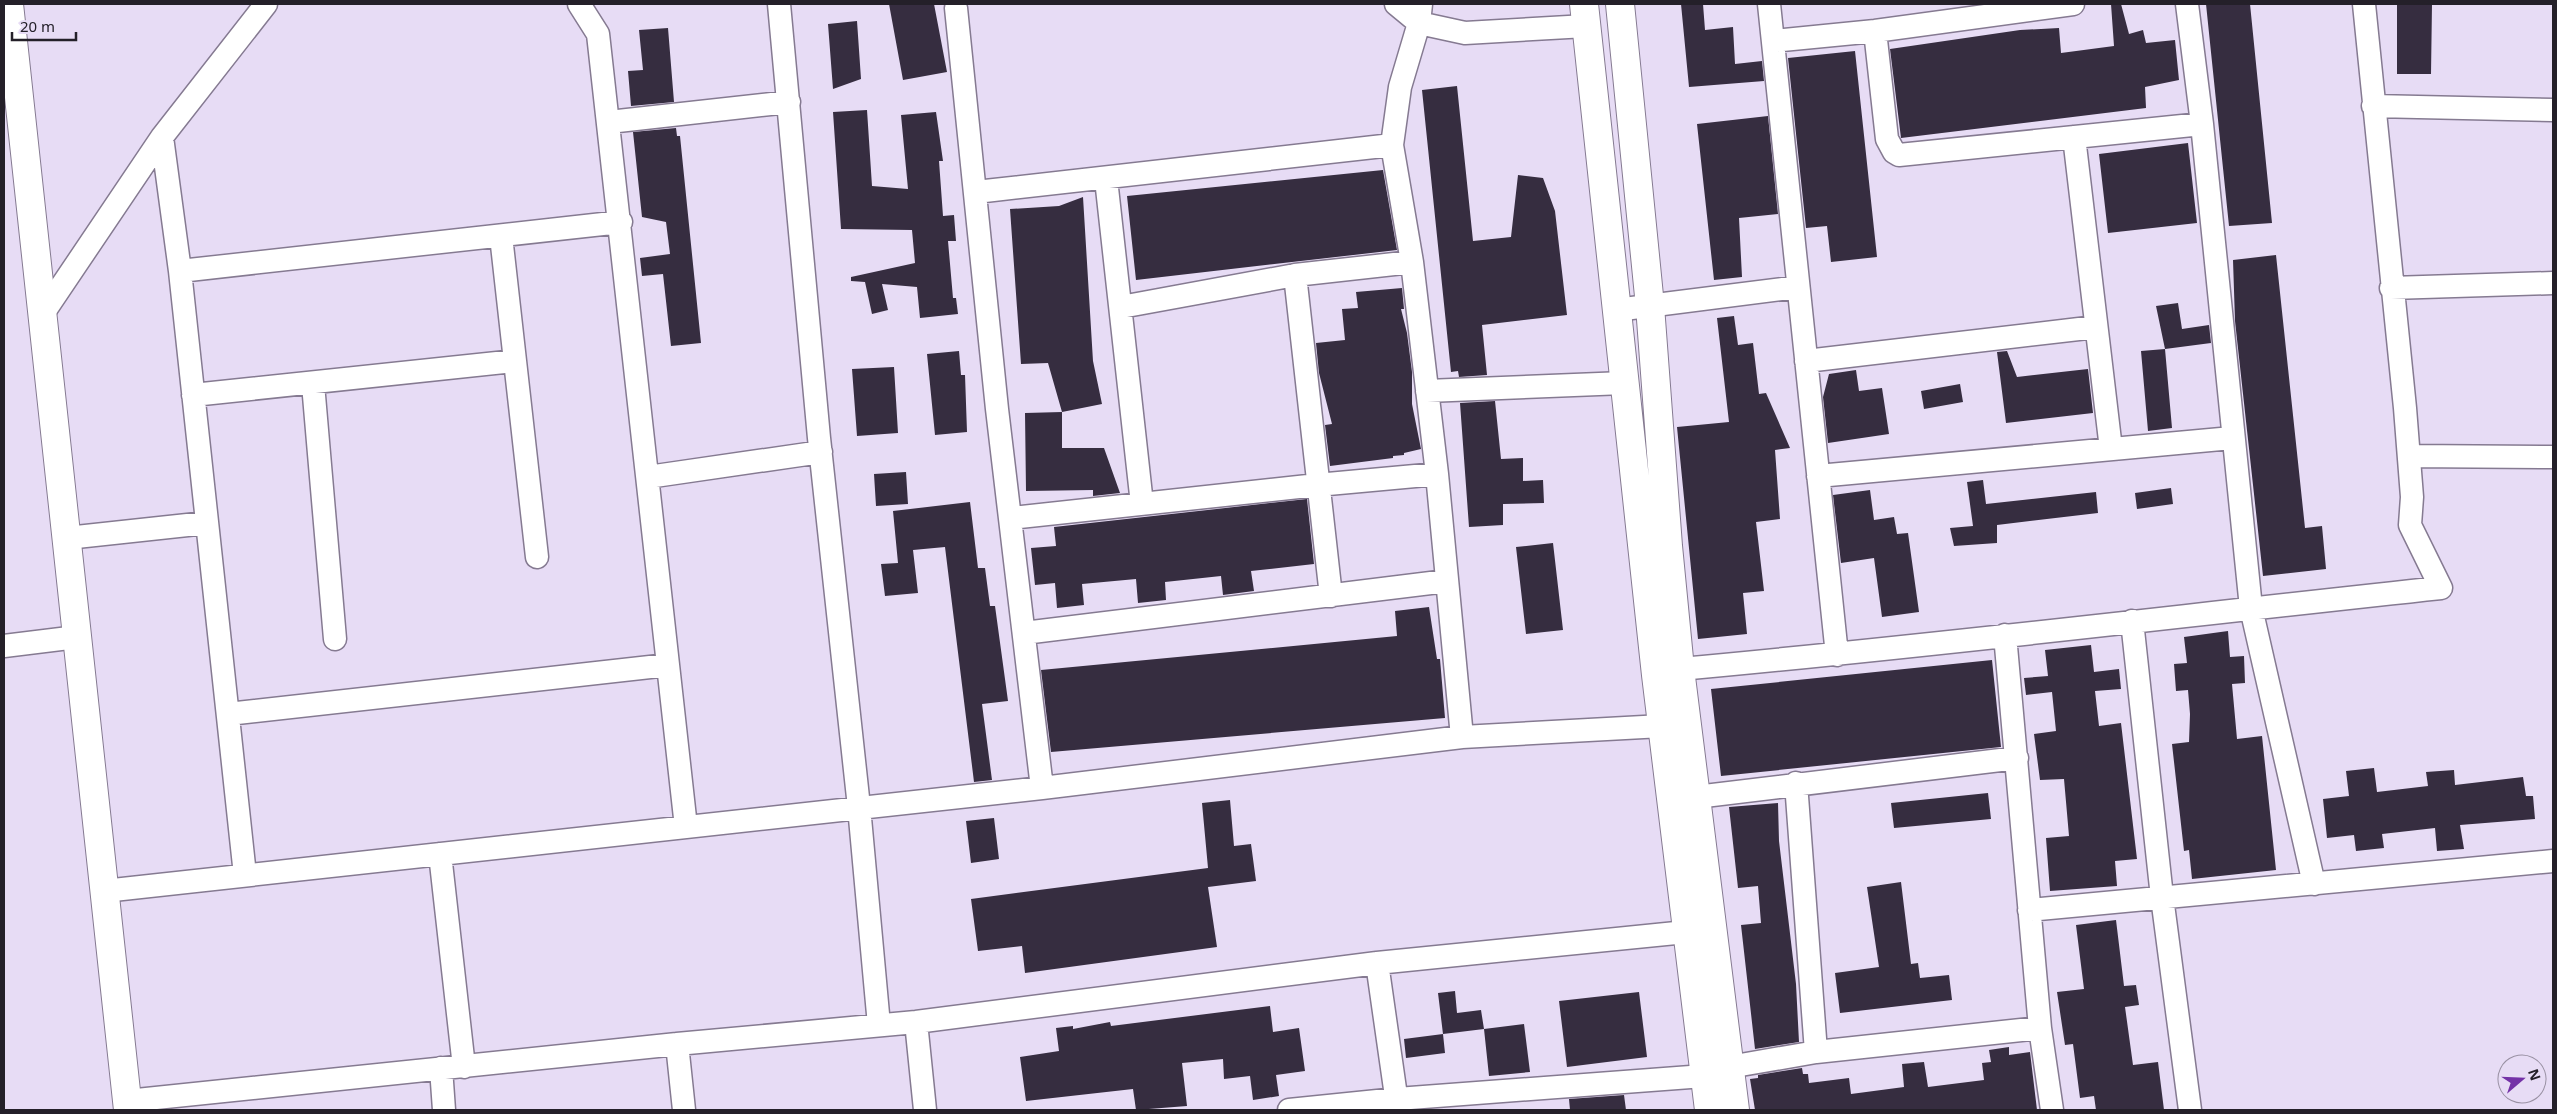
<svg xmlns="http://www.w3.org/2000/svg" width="2557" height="1114" font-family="'Noto Sans',sans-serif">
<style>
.building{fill:#362d40}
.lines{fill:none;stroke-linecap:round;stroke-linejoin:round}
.street-casing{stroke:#857a91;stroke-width:25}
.secondary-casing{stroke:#857a91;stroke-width:30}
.street{stroke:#fff;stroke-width:22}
.secondary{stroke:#fff;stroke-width:28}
</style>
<rect width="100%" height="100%" fill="#e7dcf5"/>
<path class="building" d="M889,4h45l13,68 -44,8z
M1681,4h22l2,26 28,-3 2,37 27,-3 2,20 -75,6z
M2111,4h10l8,30 14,-4 3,13 29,-3 4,40 -34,7 1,21 -245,30 -11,-89 130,-19 39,-2 2,25 53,-7z
M2206,4h44l22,219 -43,3z
M2397,4h35l-1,70h-34z
M857,21l4,58 -28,10 -5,-65z
M668,28l6,74 -43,4 -3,-35 15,-1 -4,-40z
M1855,51l22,206 -46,5 -4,-36 -21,2 -18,-170z
M1457,86l16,155 38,-4 7,-62 25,3 12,33 12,104 -85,10 5,50 -28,2 -1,-6 -7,1 -29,-282z
M867,110l5,76 36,3 -7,-74 35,-3 7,49h-4l4,55 11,-1 2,26h-8l5,57h3l2,16 -38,4 -3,-31 -35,-3 6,26 -16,4 -7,-32 -14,-1v-4l64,-14 -3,-33 -71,-1 -8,-117z
M1768,116l10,98 -39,4 3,59 -28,3 -17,-156z
M676,128l1,8h3l21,207 -30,3 -8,-72 -21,2 -2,-18 30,-4 -4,-32 -24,-5 -9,-85z
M2188,143l9,80 -89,10 -9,-79z
M1383,170l14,80 -261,30 -9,-84z
M1083,197l10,164 9,43 -40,8 -14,-49 -27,1 -11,-155 49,-3z
M2276,255l29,273 17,-2 4,43 -63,7 -28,-255 -2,-61z
M1402,288l2,21h-3l6,24 5,39v32l9,45 -17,4v2l-11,1v2l-63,8 -5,-41 7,-1 -13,-51 -3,-30 29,-3 -3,-31 16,-1 -2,-16z
M2178,303l4,26 27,-4 2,18 -46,6 -9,-43z
M1734,316l4,29 15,-2 6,51 7,-1 24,55 -15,2 5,69 -24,3 8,69 -21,2 4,41 -49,5 -21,-212 52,-5 -12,-104z
M2165,349l7,79 -24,3 -7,-80z
M959,351l2,24h4l2,57 -32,3 -8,-81z
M2007,351l10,26 71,-8 5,44 -87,10 -9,-71z
M894,367l4,66 -41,3 -5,-67z
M1856,370l3,21 23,-3 7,46 -61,9 -5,-46 6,-23z
M1960,384l3,18 -39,7 -3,-18z
M1495,401l6,58 22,-1v23l20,-1 1,23 -41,1v21l-34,2 -9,-124z
M1062,412v36h42l16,45 -27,3v-6l-67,1 -1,-78z
M906,472l2,32 -32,2 -2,-32z
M1983,480l3,24 110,-12 2,21 -101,12v18l-43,3 -4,-18 23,-2 -6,-44z
M2171,488l2,16 -36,5 -2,-16z
M1870,490l4,30 20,-3 3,17 11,-1 11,79 -37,5 -8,-59 -33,5 -8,-68z
M1307,499l7,65 -63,7 3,20 -31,4 -2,-19 -56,6 1,18 -28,3 -2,-24 -54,5 2,21 -27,3 -2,-25 -20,2 -4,-37 25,-2 -2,-19z
M970,502l8,66h7l5,38h5l13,95 -26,3 10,76 -18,2 -29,-235 -32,3 5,43 -33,3 -4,-32 17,-1 -5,-52z
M1553,543l10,87 -37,4 -10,-87z
M1429,607l8,52h3l5,59 -394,34 -10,-82 356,-34 -2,-25z
M2228,631l2,26 14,-1 1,27 -13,1 5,55 25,-3 14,134 -84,9 -3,-29 -5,1 -12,-107 17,-2 1,-28 -2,-24 -12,1 -2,-27 13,-1 -3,-26z
M2091,645l3,27 25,-3 2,20 -26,2 4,35 22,-3 16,136 -22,2 2,25 -67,5 -4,-53 23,-2 -5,-57 -24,1 -6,-46 22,-3 -4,-39 -26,3 -2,-17 24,-2 -3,-26z
M1992,660l9,87 -280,29 -10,-87z
M2374,768l3,24 51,-6 -2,-14 28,-2 1,15 68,-8 3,19h7l2,23 -75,6 4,24 -27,2 -2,-23 -53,6 2,14 -28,3 -2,-16 -27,3 -4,-39 26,-3 -3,-25z
M1988,793l3,26 -97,9 -3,-25z
M1230,800l4,46 17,-2 5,37 -48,6 9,60 -192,26 -3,-27 -44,5 -7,-52 237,-31 -6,-65z
M1778,803l1,38 17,143 3,58 -44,7 -14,-124 20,-2 -3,-37 -20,2 -9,-81z
M994,818l5,41 -28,4 -5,-42z
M1901,882l10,82 7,-1 2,15 29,-3 3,25 -112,13 -5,-40 44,-6 -12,-80z
M2116,920l8,66 12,-1 3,20 -14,2 8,58 25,-3 6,48h-68l-2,-14 -14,2 -7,-54 -8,1 -8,-53 27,-3 -8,-64z
M1455,991l2,22 24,-3 3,19 -41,5 -5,-41z
M1639,992l8,65 -80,10 -8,-66z
M1270,1006l3,26 26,-4 6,43 -29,4 3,21 -26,4 -3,-24 -26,3 -1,-20 -41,4 5,43 -51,4 -3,-21 -107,12 -6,-44 39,-6 -3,-23 17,-2v3l37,-7 1,4z
M1524,1024l6,48 -41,4 -5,-47z
M1443,1034l2,19 -39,5 -2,-19z
M2009,1047v8l21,-3 7,58h-282l-5,-31 8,-1v-3l44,-7 1,6h5l1,9 40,-5 2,16 53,-7 -2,-23 22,-2 4,25 56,-7 -2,-17 9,-1 -2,-12z
M1624,1095l2,15h-56l-1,-11z"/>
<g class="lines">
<g class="street-casing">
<path id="street" d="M579,4l19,30 88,793
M779,4l40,434 40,369 20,218
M1396,4l23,19 46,10 121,-7
M1421,4l-2,19 -19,64 -8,58 20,117 25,212 25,263
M1769,4l68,651
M2187,4l15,120 49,484 63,276
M956,8l41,401 45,379
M1875,31l12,108 7,13 5,3 303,-31
M1773,41l102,-10 198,-27
M2373,106l180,4
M609,122l180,-20
M162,137l18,134 65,604
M2074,137l37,312
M1106,179l36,325
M976,192l416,-47
M501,236l36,321
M180,271l441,-49
M1295,275l36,321
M2391,288l162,-5
M1121,307l174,-32 117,-13
M1616,310l182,-23
M42,315l120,-178 104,-133
M1806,361l290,-34
M313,384l22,255
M1427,391l197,-8
M193,395l322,-34
M2409,456l144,1
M1818,476l414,-38
M648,477l173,-25
M1011,518l306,-33 120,-11
M67,538l139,-15
M2132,621l30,276 28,213
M1024,633l423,-52
M2005,635l35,393 12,82
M4,646l73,-9
M1680,669c254,-23 507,-54 761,-81l-31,-63 2,-28 -7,-89 -41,-404
M228,714l440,-49
M1796,783l20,269
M1696,797l321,-39
M440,854l24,213
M104,891l938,-103 420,-51 200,-11
M2029,910l524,-49
M1377,963l21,147
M916,1022l9,88
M677,1044l7,66
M1729,1067l87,-15 224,-24
M441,1068l3,42
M127,1101l550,-57 239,-22 461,-59 309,-31
M1289,1110l108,-11 307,-23"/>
</g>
<g class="secondary-casing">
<path id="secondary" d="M9,4l119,1106
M1584,4l72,671 53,435
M1620,4l30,302 18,240 12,123 55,441"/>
</g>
<use href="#street" class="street"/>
<use href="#secondary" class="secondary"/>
</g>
<rect width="2557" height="1114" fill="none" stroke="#242029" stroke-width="10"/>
<g transform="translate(2522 1079) rotate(71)"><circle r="24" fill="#e7dcf5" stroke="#9991a3"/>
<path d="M0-4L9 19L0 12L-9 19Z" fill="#7432a7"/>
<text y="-8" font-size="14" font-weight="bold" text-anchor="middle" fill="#242029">N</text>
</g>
<path d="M12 32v8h64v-8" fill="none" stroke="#242029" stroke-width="2.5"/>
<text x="20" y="32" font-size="15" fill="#242029" stroke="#e7dcf5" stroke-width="4" paint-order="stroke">20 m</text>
</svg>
